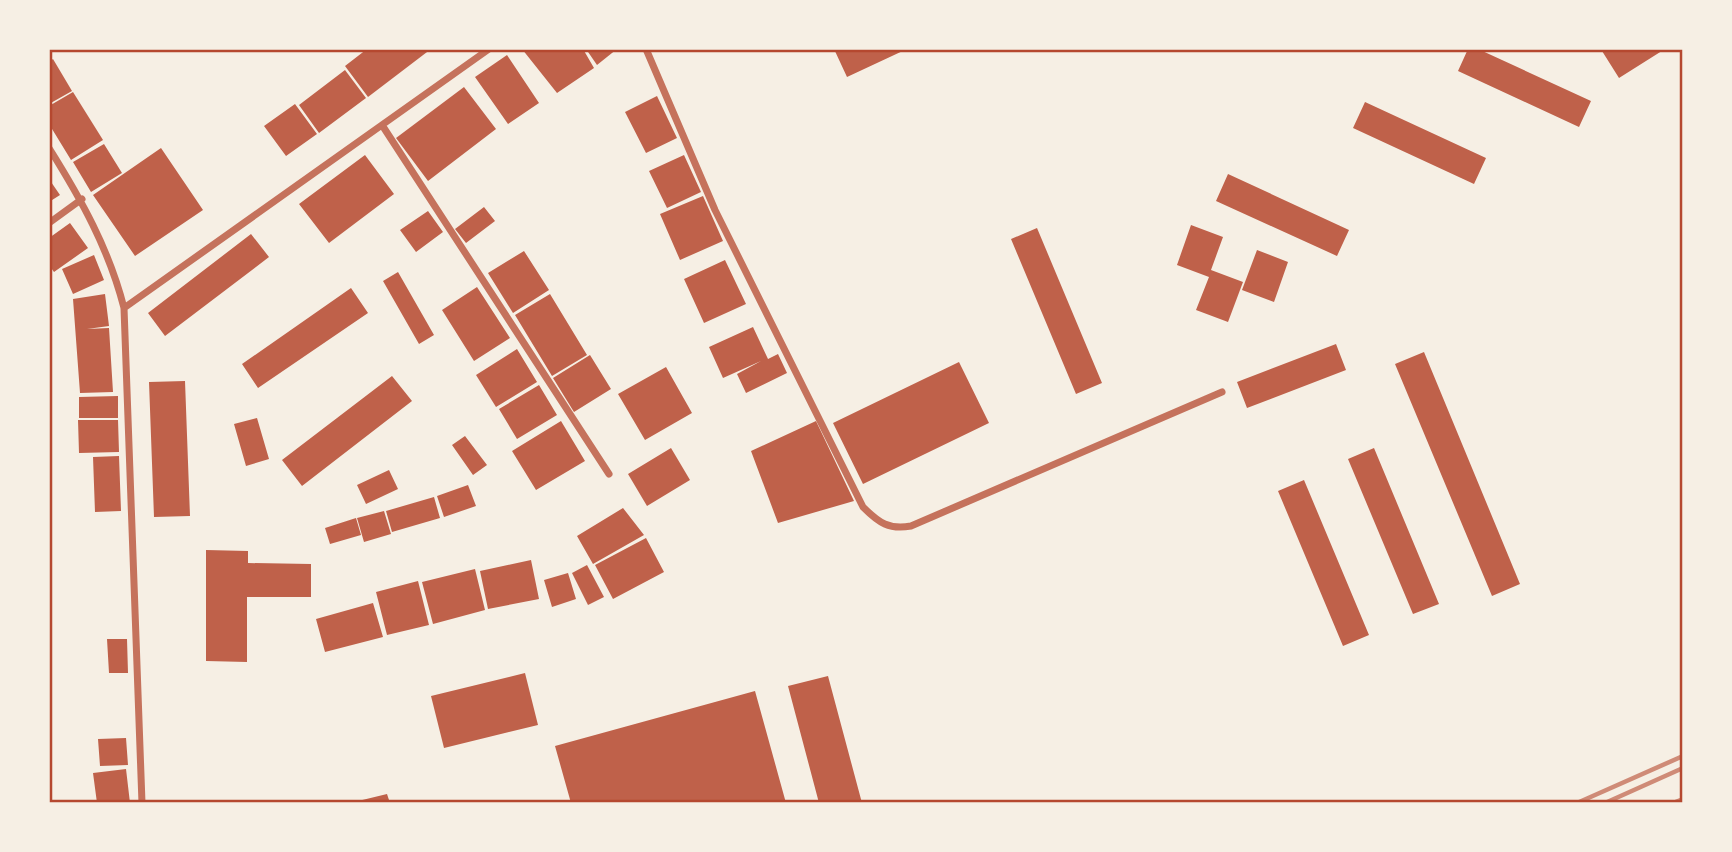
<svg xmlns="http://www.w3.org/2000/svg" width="1732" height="852" font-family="Inter,sans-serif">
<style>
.building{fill:#bf614a}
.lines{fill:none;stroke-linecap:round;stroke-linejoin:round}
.minor{stroke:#c5725c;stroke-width:7}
.rail{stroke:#cf8b77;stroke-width:4.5}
.neatline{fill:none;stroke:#b5482f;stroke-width:2.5}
</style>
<rect width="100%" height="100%" fill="#f6efe4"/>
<path class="building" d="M367,49h64l-63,48 -23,-31z
M522,49h61l11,19 -37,25z
M586,49h31l-20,16z
M834,49h73l-60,28z
M1468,49h10l113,52 -12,26 -121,-56z
M1605,49h60l-46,29 -17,-27z
M507,55l32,48 -31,21 -33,-47z
M53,59l19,32 -23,13v-42z
M345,70l21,28 -47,35 -20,-28z
M464,87l32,42 -68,52 -32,-43z
M73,92l30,48 -32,20 -22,-36v-18z
M657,96l20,42 -31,15 -21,-41z
M1365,102l121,56 -12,26 -121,-56z
M295,104l22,30 -31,22 -22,-30z
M104,144l18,29 -31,19 -18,-30z
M161,148l42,62 -68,46 -42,-61z
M365,155l29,39 -65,49 -30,-39z
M684,155l17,37 -34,16 -18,-37z
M1228,174l121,56 -12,26 -121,-55z
M49,179l11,16 -11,7z
M703,196l20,45 -43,19 -20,-46z
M484,207l11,14 -29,22 -11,-14z
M428,211l15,21 -27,20 -16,-22z
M70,223l18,25 -34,24 -5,-7v-27z
M1191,225l32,12 -12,33 32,12 -15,40 -32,-12 13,-33 -32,-12z
M1037,228l65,155 -26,11 -65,-155z
M251,234l18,23 -104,79 -17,-23z
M1257,250l31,12 -14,40 -32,-12z
M524,251l25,39 -36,23 -25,-40z
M94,255l10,25 -31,14 -11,-25z
M725,260l21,44 -42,19 -20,-44z
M398,272l36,63 -15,9 -36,-63z
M477,287l33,51 -36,23 -32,-51z
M351,288l17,25 -110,75 -16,-24z
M105,294l4,32 -22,3 22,-1 4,64 -33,1 -7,-94z
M550,294l37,61 -35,21 -37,-61z
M753,327l15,32 10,-5 9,19 -41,20 -9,-19 24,-13 -38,17 -14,-31z
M1336,344l10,26 -99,38 -10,-26z
M517,349l20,33 -41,25 -20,-32z
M1424,352l96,232 -28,12 -97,-232z
M590,355l21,34 -37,23 -21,-34z
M959,362l30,61 -126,61 -30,-61z
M666,367l26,46 -47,27 -27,-46z
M392,376l20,25 -110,85 -20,-26z
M185,381l5,135 -36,1 -5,-135z
M539,385l18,30 -40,24 -18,-30z
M118,396v22h-39v-21z
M257,418l12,41 -23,7 -12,-42z
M78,420h40l1,32 -40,1z
M561,421l24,40 -49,29 -24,-39z
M816,421l38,80 -76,22 -27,-72z
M465,436l22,29 -14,10 -21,-30z
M671,448l19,32 -43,26 -19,-32z
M1374,448l65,156 -26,10 -65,-155z
M119,456l2,55 -26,1 -2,-55z
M389,470l9,19 -32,15 -9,-19z
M1304,480l65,155 -26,11 -65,-155z
M468,485l8,21 -32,11 -7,-21z
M434,497l6,21 -48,14 -6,-21z
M623,508l21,27 -51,29 -16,-28z
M384,511l7,23 -27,8 -7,-24z
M356,518l5,17 -31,9 -5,-16z
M646,538l18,34 -51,27 -18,-34z
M206,550l42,1v12l63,1v33h-64v65l-41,-1z
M531,560l8,39 -51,10 -8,-38z
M587,565l17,32 -16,8 -16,-32z
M475,569l10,41 -52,14 -11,-42z
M568,573l8,26 -24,8 -8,-27z
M418,581l11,44 -42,10 -11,-43z
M373,603l10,34 -58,15 -9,-33z
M107,639h20l1,34h-19z
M525,673l13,52 -94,23 -13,-52z
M828,676l34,127h-43l-31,-117z
M755,691l31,112h-215l-16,-57z
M126,738l2,27 -28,1 -2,-27z
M126,769l4,34h-33l-4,-30z
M387,794l3,9h-36v-1z"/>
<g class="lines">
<path class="minor" d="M646,49l69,161 148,297c16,16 26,23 48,19l311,-134
M382,125l227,349
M49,148c32,51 60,101 75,160l18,495
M49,223l33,-24
M124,308l365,-259"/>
<path class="rail" d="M1577,803l106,-47
M1605,803l78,-35
M1673,803l10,-4"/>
</g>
<rect width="1732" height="852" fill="none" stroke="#f6efe4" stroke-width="102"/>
<rect x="51" y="51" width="1630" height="750" class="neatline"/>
</svg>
